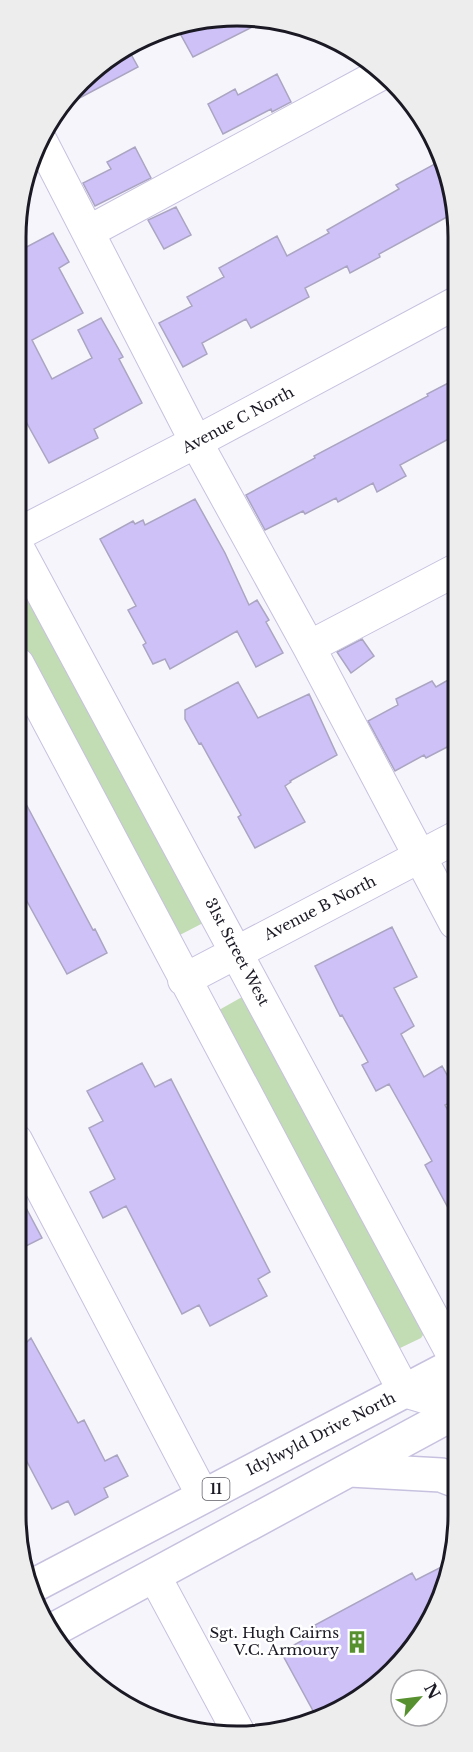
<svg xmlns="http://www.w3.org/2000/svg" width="473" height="1752" font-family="'Libre Baskerville',serif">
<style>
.green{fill:#c2dcb4}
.building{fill:#cdc1f7;stroke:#aba5c2;stroke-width:1.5}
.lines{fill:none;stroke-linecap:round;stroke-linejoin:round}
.minor-casing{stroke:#c7c1df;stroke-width:34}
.major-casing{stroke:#c7c1df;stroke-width:36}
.minor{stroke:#fff;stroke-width:32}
.major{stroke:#fff;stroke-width:33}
.labels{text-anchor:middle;stroke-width:5;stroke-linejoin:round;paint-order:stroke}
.shield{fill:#fff;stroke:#5f5e66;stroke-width:1.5}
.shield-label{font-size:14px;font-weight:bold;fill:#1b1924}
.street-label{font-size:15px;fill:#1b1924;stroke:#fff}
.poi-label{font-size:15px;fill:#1b1924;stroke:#fff;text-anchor:end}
.rim{fill:none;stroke:#1b1924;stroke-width:3}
</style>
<rect width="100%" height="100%" fill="#f7f5fc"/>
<path class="green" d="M22,583l181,340 -25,13 -3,-2 -157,-293v-57z
M242,997h3l177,332 1,6 -2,3 -25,12 -177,-340z"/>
<path class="building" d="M193,19h75l-75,38 -17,-31z
M127,47l11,20 -66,35 -4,-4 45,-45z
M277,74l14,28 -19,10 -1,-3 -48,25 -15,-30 27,-15 3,6z
M135,147l16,31 -56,28 -12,-23 28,-14 -4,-7z
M442,160l14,52 -77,42 1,3 -30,16 -3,-7 -42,22 4,9 -58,31 -5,-9 -44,24 5,11 -24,13 -24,-44 33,-17 -5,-9 37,-20 -5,-9 58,-32 10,20 42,-23 -2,-3 72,-41 -3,-4z
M176,207l15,28 -27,14 -16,-29z
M53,233l16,29 -10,6 24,45 -51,27 20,39 40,-21 -14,-28 23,-12 22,39 -4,2 23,44 -48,26 4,9 -49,25 -30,-54v-158z
M456,379v56l-56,30 6,11 -29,16 -4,-9 -35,19 -2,-4 -31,16 -2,-3 -38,19 -19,-35 69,-37 -1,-2 114,-60 -1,-2z
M195,499l30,54 24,52 8,-5 12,20 -3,2 17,31 -27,14 -19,-36 -67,38 -5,-10 -12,5 -10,-19 3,-2 -18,-33 8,-4 -36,-67 33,-18 2,3 8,-4 2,5z
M362,639l12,17 -23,17 -14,-21z
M455,676v67l-29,15 -2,-3 -29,16 -27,-50 30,-16 -2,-6 36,-18 4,6z
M238,682l20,36 51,-24 28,61 -47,26 1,1 -6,4 20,36 -50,26 -17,-31 3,-2 -40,-72 -2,1 -14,-25v-9z
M17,787l76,143 2,-1 12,24 -40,21 -43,-78 -7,4z
M392,927l25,50 -23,11 20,38 -13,8 23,43 18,-11 13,23v11l-10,5 10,18 -1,96 -29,-54 7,-4 -21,-38 -22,-39 -13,7 -14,-26 6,-3 -26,-47 -2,1 -25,-50z
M142,1063l13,24 16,-8 99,193 -12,7 9,17 -57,30 -11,-21 -17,9 -56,-108 -23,12 -13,-26 25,-13 -26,-51 14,-7 -16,-30z
M16,1189l26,49 -26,13z
M31,1338l47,85 6,-3 21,41 12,-6 11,21 -24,12 4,9 -33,18 -7,-14 -16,8 -37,-70 1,-86z
M453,1561l-25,66 -56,64 -55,27 -36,-66 37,-20 -3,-7 97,-52 4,7z"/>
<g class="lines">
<g class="minor-casing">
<path id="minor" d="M41,141l155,301 113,205 146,276
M88,232l295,-159
M18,534l178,-92 260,-139
M18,548l436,809
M309,647l147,-77
M18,664l386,727 50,15
M184,980l271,-142
M16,1140l187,356
M154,1575l86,160"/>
</g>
<g class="major-casing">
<path id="major" d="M350,1470l91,5 13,5
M29,1588l425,-223
M51,1631l403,-218"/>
</g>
<use href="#minor" class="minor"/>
<use href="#major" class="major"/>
</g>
<defs>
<g id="building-bare" transform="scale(1.8)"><path d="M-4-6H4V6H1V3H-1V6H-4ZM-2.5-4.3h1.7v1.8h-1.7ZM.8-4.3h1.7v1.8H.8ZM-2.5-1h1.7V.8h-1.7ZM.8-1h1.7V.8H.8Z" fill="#57902e" stroke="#fff" stroke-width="2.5" paint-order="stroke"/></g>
</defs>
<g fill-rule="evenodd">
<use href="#building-bare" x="357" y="1642"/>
</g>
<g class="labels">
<rect class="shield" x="202.5" y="1478" width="27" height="22" rx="4.5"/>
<g class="shield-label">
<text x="216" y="1494">11</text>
</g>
<g class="street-label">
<text transform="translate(238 420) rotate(-28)" y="5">Avenue C North</text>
<text transform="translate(320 908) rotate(-27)" y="5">Avenue B North</text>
<text transform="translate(237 952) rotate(62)" y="5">31st Street West</text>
<text transform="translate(321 1434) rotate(-27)" y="5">Idylwyld Drive North</text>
</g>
<g class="poi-label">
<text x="339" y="1638">Sgt. Hugh Cairns<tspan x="339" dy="17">V.C. Armoury</tspan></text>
</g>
</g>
<path d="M0 0H473V1752H0ZM237 26H237A211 211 0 0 1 448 237V1515A211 211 0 0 1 237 1726H237A211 211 0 0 1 26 1515V237A211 211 0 0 1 237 26Z" fill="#ededed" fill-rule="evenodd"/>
<path class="rim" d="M237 26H237A211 211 0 0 1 448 237V1515A211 211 0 0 1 237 1726H237A211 211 0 0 1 26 1515V237A211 211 0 0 1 237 26Z"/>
<g transform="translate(419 1698) rotate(62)"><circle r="28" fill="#ffffff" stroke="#a4a3a7" stroke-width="1.5"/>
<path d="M0-4.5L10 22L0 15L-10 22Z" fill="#57902e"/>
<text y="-9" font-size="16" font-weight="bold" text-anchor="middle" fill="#1b1924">N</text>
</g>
</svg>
